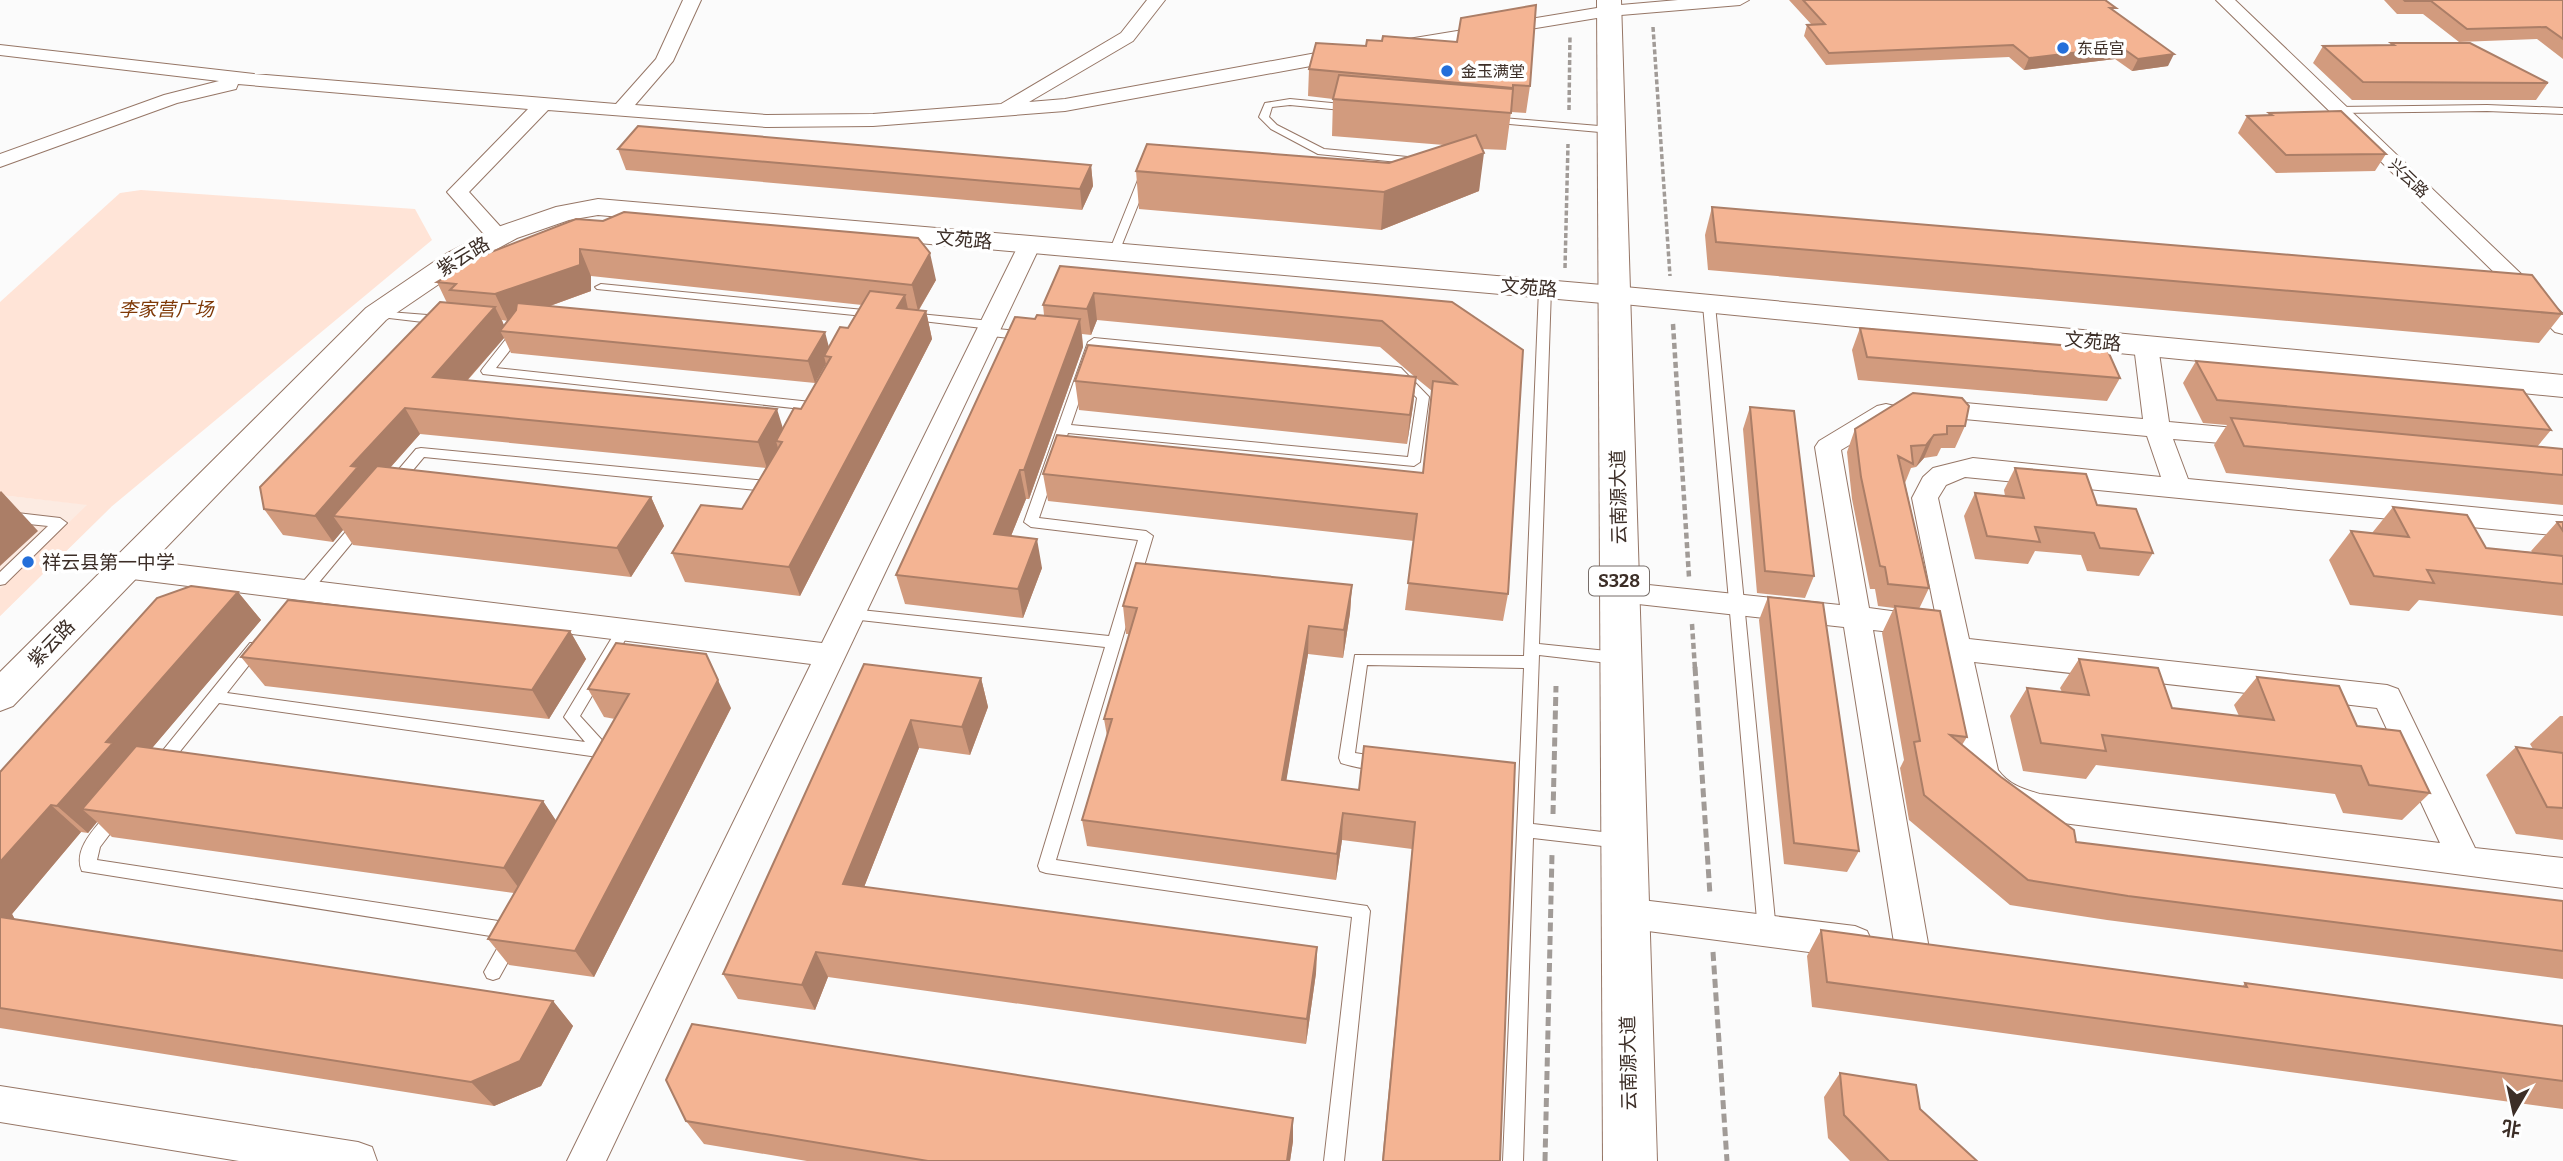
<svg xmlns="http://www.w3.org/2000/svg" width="2563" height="1161" font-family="Bitter,'Noto Sans SC',serif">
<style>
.built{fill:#fcebe2}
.green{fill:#ffe4d7}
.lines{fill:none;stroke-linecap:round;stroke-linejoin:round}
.service-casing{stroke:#967666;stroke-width:2}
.minor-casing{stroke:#967666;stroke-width:2}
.tertiary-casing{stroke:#967666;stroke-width:2}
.secondary-casing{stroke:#967666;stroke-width:2}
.primary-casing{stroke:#967666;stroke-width:2}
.path-far2{stroke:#a19b97;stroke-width:3.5;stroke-dasharray:5 2.5;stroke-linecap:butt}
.path-far1{stroke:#a19b97;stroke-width:4.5;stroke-dasharray:6 3.5;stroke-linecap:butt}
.path{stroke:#a19b97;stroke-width:5;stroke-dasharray:9 4.5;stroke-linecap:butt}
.service{fill:#fff;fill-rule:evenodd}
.minor{fill:#fff;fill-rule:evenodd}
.tertiary{fill:#fff;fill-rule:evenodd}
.secondary{fill:#fff;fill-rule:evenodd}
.primary{fill:#fff;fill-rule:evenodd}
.wall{fill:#d29b7e;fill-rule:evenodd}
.shaded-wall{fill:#ab7e67}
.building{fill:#f4b493;stroke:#ab7e67;stroke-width:2}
.poi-dot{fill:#236fda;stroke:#fff;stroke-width:2.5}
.labels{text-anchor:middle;stroke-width:7;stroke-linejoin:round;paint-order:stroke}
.far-poi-label{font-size:16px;fill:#3c2e27;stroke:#fff;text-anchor:start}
.far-street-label{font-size:16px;fill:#3c2e27;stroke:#fff}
.shield{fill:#fff;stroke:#766d68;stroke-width:2}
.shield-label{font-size:18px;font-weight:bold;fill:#3c2e27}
.street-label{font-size:19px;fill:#3c2e27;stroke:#fff}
.park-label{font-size:19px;font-style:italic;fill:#7e3806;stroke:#fff}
.poi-label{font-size:19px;fill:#3c2e27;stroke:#fff;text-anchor:start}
</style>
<rect width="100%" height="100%" fill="#fbfbfb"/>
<path class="built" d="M0,495l111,12 -111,109z"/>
<path class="green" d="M141,190l274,19 17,31 -321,267 -111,109v-27l87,-84 -87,-10v-193l120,-109z"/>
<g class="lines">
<g class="service-casing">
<path id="service" d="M1290,99l62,6 5,3 -5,3 -62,-6 -18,2 -3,10 8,8 47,24 94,9 5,3 -5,3 -100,-10 -47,-25 -12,-12 6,-14z
M2487,105l76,3v6l-76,-3 -148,2 -5,-3 5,-3z
M1491,117l120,10 5,3 -5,3 -123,-11v-4z
M1145,172l5,3 -31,77 -5,3 -4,-1 -1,-2 31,-77z
M601,284l273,27 6,3 -6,3 -277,-28 -2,-2z
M1545,286l6,3 -12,355 78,8 5,2 2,4 -2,4 -5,2 -78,-9 -6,169 87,10 6,2 2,5 -2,5 -6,2 -87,-10 -10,323h-20l21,-493 -157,-3 -12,88 31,5 2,5 -2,5c-13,3 -32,-1 -45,-5l-2,-5 16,-103 169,1 15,-367z
M1709,302l6,3 61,626 -3,5 -6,3 -6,-3 -3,-5 -55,-626z
M376,311l64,5 6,4 -6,4 -68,-8v-4z
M909,313l82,8 6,4 -6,4 -86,-10v-4z
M518,328l6,4 -28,36 315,34 6,4 -6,4 -328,-36 -2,-3 2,-3 31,-39z
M987,328l40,4 6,4 -6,4 -44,-5 -2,-3z
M1094,338l303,29 4,1 28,29 -9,65 -6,4 -346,-33 -29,85 107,13 7,5 -97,324 311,46 3,5 -26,250h-20l28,-244 -306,-44 -6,-2 -2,-5 67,-219 -254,-28 -5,-1 -2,-4 2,-4 5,-1 258,27 29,-96 -107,-13 -7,-5 64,-180zM1098,346l296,28 23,24 -9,59 -337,-32z
M421,448l346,33 7,5 -7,5 -343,-34 -26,31h-10l-2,-3 2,-3 28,-33z
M0,511l60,7 7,5 -62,61 -5,1v-13l48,-46 -48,-5z
M360,519l5,2 2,3 -2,3 -59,71h-10l-2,-4 2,-4 59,-69z
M624,625l5,1 2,4 -51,86 31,34 2,4 -2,4 -6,2 -7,-3 -379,-54 -54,67 -6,1 -6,-1 -2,-5 99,-122h10l2,4 -2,4 -33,42 358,49 -21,-25 55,-91z
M116,808l6,2 2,5 -24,32 -3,13 414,63 6,3 3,5 -4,6 3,5 -20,36 -6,2 -6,-2 -3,-6 19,-34 -421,-67c-10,-22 15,-45 28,-61z"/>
</g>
<g class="minor-casing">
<path id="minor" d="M683,0h18l-28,61 -38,44 131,10 107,-1 128,-10 120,-71 26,-33h18l-32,41 -104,61 36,-3 284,-52 9,6 -9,6 -284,52 -192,15 -107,1 -218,-17 -79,82 39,43 -3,5h-16l-42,-48 81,-83 -290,-25 -2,5 -59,14 -177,64v-13l164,-59 55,-14 -219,-26v-10l254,29 362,30 40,-45z
M1678,0h71l-9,5 -131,11 -213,35 -9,-5 9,-5 213,-35z
M2216,0h19l328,314v20l-8,-2z
M1030,237l8,2 3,5 -435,917h-39l244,-497 -687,-86 -10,-3 -4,-7 4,-7 10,-3 698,85 197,-399 3,-5z
M2146,339l8,2 4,5 11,76 88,8 9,2 4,6 -4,6 -9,2 -84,-7 15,40 375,37v20l-598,-59 -19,8 -8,13 31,141 418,46 11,4 77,159 88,10v30l-523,-68c-19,-5 -45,-9 -59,-24 -22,-23 -36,-130 -43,-165l-11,5 -54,-6 56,319 -5,11 -12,5 -12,-5 -5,-11 -51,-322 -224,-25 -10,-3 -4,-7 4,-7 10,-3 220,23 -25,-158 4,-6 58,-35 9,-2 9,2 3,6 -3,6 -54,32 28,158 67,9 -24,-119 11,-21 10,-9 40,-10 188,19 -14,-41 -215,-20 -9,-2 -3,-6 3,-6 9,-2 211,19 -9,-73 4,-5zM1974,662l403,46 63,135 -400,-49c-17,-5 -31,-9 -42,-24z
M1625,898l230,28 12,5 5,11 -5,11 -12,5 -230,-30 -12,-4 -5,-11 5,-11z
M0,1086l358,56 14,5 5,14h-138l-239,-39z"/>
</g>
<g class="tertiary-casing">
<path id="tertiary" d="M598,199l1016,87 10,3 4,6 -4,6 -10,3 -1016,-89 -29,5 -52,18 -53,29 -78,53 -373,386 -13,5v-39l366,-364 78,-53 54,-28 58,-20z"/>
</g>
<g class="secondary-casing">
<path id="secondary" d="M1614,286l949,89v22l-960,-95 -5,-7 5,-7z"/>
</g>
<g class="primary-casing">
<path id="primary" d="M1597,0h24l36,1161h-54z"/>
</g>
<path class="path-far2" d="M1653,27l17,249
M1569,110l1,-75
M1565,268l3,-124"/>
<path class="path-far1" d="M1673,324l16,253
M1692,624l3,45"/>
<path class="path" d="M1695,667l15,228
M1553,814l3,-128
M1713,952l14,209
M1545,1161l7,-307"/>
<use href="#service" class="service"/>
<use href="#minor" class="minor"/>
<use href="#tertiary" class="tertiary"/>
<use href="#secondary" class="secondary"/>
<use href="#primary" class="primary"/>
</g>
<path class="wall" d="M1789,0h316l9,11 54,55 -36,5 -17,-12 -91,11 -15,-13 -183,8 -22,-29 3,-11 4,-1z
M2384,0h179v59l-26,-20 -78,3 -36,-28h-26z
M2391,43l157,40 -12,17h-184l-39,-37 10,-17 67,-1z
M1309,69l221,17 -4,27 -15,-1 -5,38 -24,-1 -3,42 -98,39 -242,-21 -3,-38 253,-8 55,-18 -112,-9 1,-37 -25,-3z
M2269,113l117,41 -11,17 -99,2 -38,-40 9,-17 21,-1z
M618,149l473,16 2,21 -11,24 -456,-40z
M1712,207l850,107 -23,29 -831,-73 -3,-35z
M576,219l360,61 -17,30 7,1 6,28 -132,257 -115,-14 -13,-29 70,-44 24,-41 -346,-34 -30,34 261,29 13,29 -33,51 -278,-32 -10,-15 -10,12 -50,-7 -19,-26 183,-206 -10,-21zM591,276l271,29 -14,23 -19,19 -279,-41 41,-15zM502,320l6,1 -4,5zM504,338l7,15 304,30 11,-19v1l-25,44 -18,19 -316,-47z
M1060,266l392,36 56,292 -5,27 -98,-11 9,-69 -366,-40 -5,-27 380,-1 9,-82 -16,-13 -3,28 -6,38 -328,-34 -4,-29 340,-4 -35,-30 -283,-27 -6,15 -9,-1 1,13 -54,152h-3l-15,37 31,32 -19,50 -118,-14 -9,-29 139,-256 9,-4 -1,-10z
M1860,328l260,50 -13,23 -249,-21 -6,-30z
M2196,361l355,69 -14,17 26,2v56l-337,-32 -12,-28 13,-20 -24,-2 -20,-40z
M1913,393l52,33 -10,22h-14l-4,8 -13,2 -8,9 -5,1 -6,15 24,105 -10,21 48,128 -5,8 114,97 487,59v78l-456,-59 -97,-15 -101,-85 -9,-52 4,-8 -22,-127 12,-25 -16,-2 -3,-17h-5l-18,-90 -5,-47 8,-23z
M1750,407l64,169 -9,22 -48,-5 -14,-164z
M2015,468l82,37 56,48 -14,23 -52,-5 -6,-16 -46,-4 -7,13 -53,-5 -11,-43 11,-23 30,3 -1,-6z
M2393,507l93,41 46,4 -1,-1 26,-29h6v94l-144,-16 -10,11 -59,-6 -21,-45 22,-29 21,2z
M1352,585l-2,28 -7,45 -35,-4 -22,126 73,10 156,-27 -15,398h-118l30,-312 -70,-9 -6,40 -249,-34 -5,-26 25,-84 -3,-17 25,-85h-3l-3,-28z
M238,592l23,28 -109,128 391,53 13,20 59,-102 -11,-2 -16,-28 143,19 -137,269 -85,-12 -21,-26 26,-46 -402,-56 -15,-15 -9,11 -7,-1 -69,82 3,6 538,81 20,25 -32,60 -47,20 -494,-78v-256z
M1768,597l91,254 -12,21 -63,-8 -25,-244z
M570,631l16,28 -37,60 -284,-33 -24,-29z
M2079,659l93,49 67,8 -5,-11 23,-28 100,49 73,67 -28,27 -59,-7 -8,-19 -239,-29 -10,14 -63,-8 -13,-55 17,-28 35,4 -2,-4z
M864,664l117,14 7,29 -18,48 -51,-7 -55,139 453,60 -1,26 -10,71 -478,-67 -13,33 -77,-11 -15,-25z
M2560,716h3v124l-47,-6 -30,-59 30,-28 17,2 -3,-5z
M1821,930l421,57 3,-4 318,43v83l-751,-102 -5,-51z
M1840,1073l80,36 57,52h-127l-22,-23 -4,-41z
M1293,1118v23l-3,20h-483l-103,-17 -18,-23z"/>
<path class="shaded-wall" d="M2121,47l-6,12 -91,11 5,-12z
M2174,54l-6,12 -36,5 6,-12z
M1484,153l-5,38 -98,39 3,-38z
M1091,165l2,21 -11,24 -2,-21z
M580,249l11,27v15l-83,30 -13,-27z
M930,253l6,27 -18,31 -6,-26z
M1094,293l3,27 -6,15 -4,-26z
M905,295l6,28 -14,-15z
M495,307l12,24h-7l4,7 -57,65 -14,-26z
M926,311l6,28 -132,257 -11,-29z
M1080,319l3,28 -54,152 -5,-29z
M825,332l6,23 -7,1 2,8 -11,19 -7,-22z
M1416,377l-3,29 -6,38 3,-29z
M405,408l15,26 -48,54 -39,28 10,14 -10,12 -18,-26 36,-50z
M777,409l8,26 -9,6 2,7 -11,20 -9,-26z
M1934,435l-10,23 -8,9 10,-22z
M1020,470l6,29 -26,64 -6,-29z
M1,491l37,40 -38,35v-74z
M651,497l13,29 -33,51 -14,-29z
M1037,539l5,29 -19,50 -5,-29z
M1352,585l-2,28 -7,45 1,-28z
M238,592l23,28 -125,147 -54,42 15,13 -9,11 -31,-27 49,-64z
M1309,626l-1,28 -26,152v-26z
M570,631l16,28 -37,60 -17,-29z
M981,678l7,29 -18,48 -8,-28z
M718,680l13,28 -137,269 -19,-26z
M911,720l8,28 -64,162 -12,-26z
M543,801l18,27 -37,67 -20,-27z
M51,805l30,27 -69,82 16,29 -28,-22v-59z
M1343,813l-1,27 -6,40 1,-26z
M1317,947l-1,26 -10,71 1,-25z
M816,952l12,25 -13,33 -13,-25z
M553,1001l20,25 -32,60 -47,20 -23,-24z
M1293,1118v23l-3,20h-3z"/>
<path class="building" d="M1803,0h302l11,8h-6l64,46 -36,5 -17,-12 -92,11 -16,-13 -184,8 -22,-28 18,-1z
M2404,0h159v39l-17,-12 -79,2 -36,-28h-26z
M1536,5l-6,81 -17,-1v3l-204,-19 7,-26 50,3 1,-6 15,1 1,-5 74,6 4,-24z
M2391,43h79l78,40 -185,-1 -40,-36 71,-1z
M1339,75l174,14 -2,24 -178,-14z
M2341,111l45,43 -100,1 -39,-39 25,-1 -3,-2z
M638,126l453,39 -11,24 -462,-40z
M1476,135l8,18 -100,39 -248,-21 11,-27 242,19z
M1712,207l820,68 30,39 -846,-72z
M624,212l294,26 12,15 -18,32 -332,-36v16l-85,29 -45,-4 6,-6 -19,-2 44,-26 95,-37 27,2z
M1060,266l392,36 71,48 -15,244 -100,-11 9,-69 -374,-40 14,-39 366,38 10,-92 23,3 -74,-63 -288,-28 -7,16 -44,-4z
M870,291l35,4 -8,13 29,3 -137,256 -117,-14 29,-48 41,4 40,-67 -6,-1 18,-33 7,1 30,-52 -7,-1 16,-29 8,1z
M440,302l55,5 -62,70 344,32 -19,33 -353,-34 -54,58 7,1 -43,49 -51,-7 -4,-22z
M517,303l308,29 -17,29 -308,-30 16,-21z
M1037,315l43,4 -56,151h-4l-26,64 43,5 -19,50 -122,-14 119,-258 20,2z
M1860,328l247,21 13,29 -253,-21z
M1088,345l328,32 -6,38 -335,-34z
M2196,361l327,29 28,40 -334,-30z
M1913,393l49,5 7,8 -4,20h-18v8l-13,1 -8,10 -15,1 2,18 -15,-8 31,132 -41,-4 -3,-17 -5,-1 -19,-89 -6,-48z
M1750,407l44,4 20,165 -49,-5z
M2231,418l332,31v26l-319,-29z
M377,466l274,31 -34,51 -284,-32z
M2015,468l71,6 11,31 39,4 17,44 -53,-5 -6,-15 -59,-6 5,15 -53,-6 -12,-43 49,5z
M2393,507l74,8 19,33 77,8v28l-136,-14 7,13 -60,-7 -23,-45 58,6z
M2557,522h6v9z
M1136,563l216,22 -8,45 -35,-4 -27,154 77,10 5,-44 151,17 -15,398h-117l32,-339 -72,-9 -6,41 -255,-34 30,-101h-8l33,-111 -14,-2z
M191,586l47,6 -132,150 7,1 -56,63 -6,-1 -51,57v-90l157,-174z
M1768,597l55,6 36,248 -65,-8z
M288,600l282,31 -38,59 -291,-33z
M1895,606l45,5 27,126 -17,-2 51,42 73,53 2,12 487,59v50l-435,-55 -100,-16 -104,-85 -10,-53 6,-1z
M616,643l90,11 12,26 -143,271 -87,-12 141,-245 -41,-5z
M2079,659l79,9 14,40 102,12 -17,-43 82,9 18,40 43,5 30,62 -61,-8 -8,-19 -259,-31 4,16 -65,-8 -14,-55 62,7z
M864,664l117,14 -19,49 -51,-7 -68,164 474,63 -10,72 -491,-67 -14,33 -79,-11z
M136,746l407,55 -39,67 -422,-59z
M2516,747l47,6v55l-16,-1z
M0,917l553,84 -33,60 -49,21 -471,-74z
M1821,930l426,57 -2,-4 318,43v55l-736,-99z
M692,1024l601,94 -6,43h-359l-242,-40 -20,-41z
M1840,1073l76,12 4,24 57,52h-88l-45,-46z"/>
<g class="poi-dot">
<circle cx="2063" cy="48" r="7"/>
<circle cx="1447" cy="71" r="7"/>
<circle cx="28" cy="562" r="7"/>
</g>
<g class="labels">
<g class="far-poi-label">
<text x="2077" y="54">东岳宫</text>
<text x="1461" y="77">金玉满堂</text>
</g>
<g class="far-street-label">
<text transform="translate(2409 178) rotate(44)" y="6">兴云路</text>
</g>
<rect class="shield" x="1589" y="566.5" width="60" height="29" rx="5"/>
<g class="shield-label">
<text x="1619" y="587">S328</text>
</g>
<g class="street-label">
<text transform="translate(964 239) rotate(5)" y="7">文苑路</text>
<text transform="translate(463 256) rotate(-31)" y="7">紫云路</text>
<text transform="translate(1529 287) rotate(5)" y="7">文苑路</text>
<text transform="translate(2093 341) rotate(5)" y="7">文苑路</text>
<text transform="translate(1618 497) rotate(-91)" y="7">云南源大道</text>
<text transform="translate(51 643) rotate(-46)" y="7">紫云路</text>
<text transform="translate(1628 1063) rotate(-91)" y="7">云南源大道</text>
</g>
<g class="park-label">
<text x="166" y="316">李家营广场</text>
</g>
<g class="poi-label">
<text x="42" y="569">祥云县第一中学</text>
</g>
</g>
<g transform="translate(2514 1112) rotate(189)" stroke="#ffffff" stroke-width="5" paint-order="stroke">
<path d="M0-5L12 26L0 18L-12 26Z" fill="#3c2e27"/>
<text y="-10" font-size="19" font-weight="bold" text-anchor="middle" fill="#3c2e27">北</text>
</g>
</svg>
